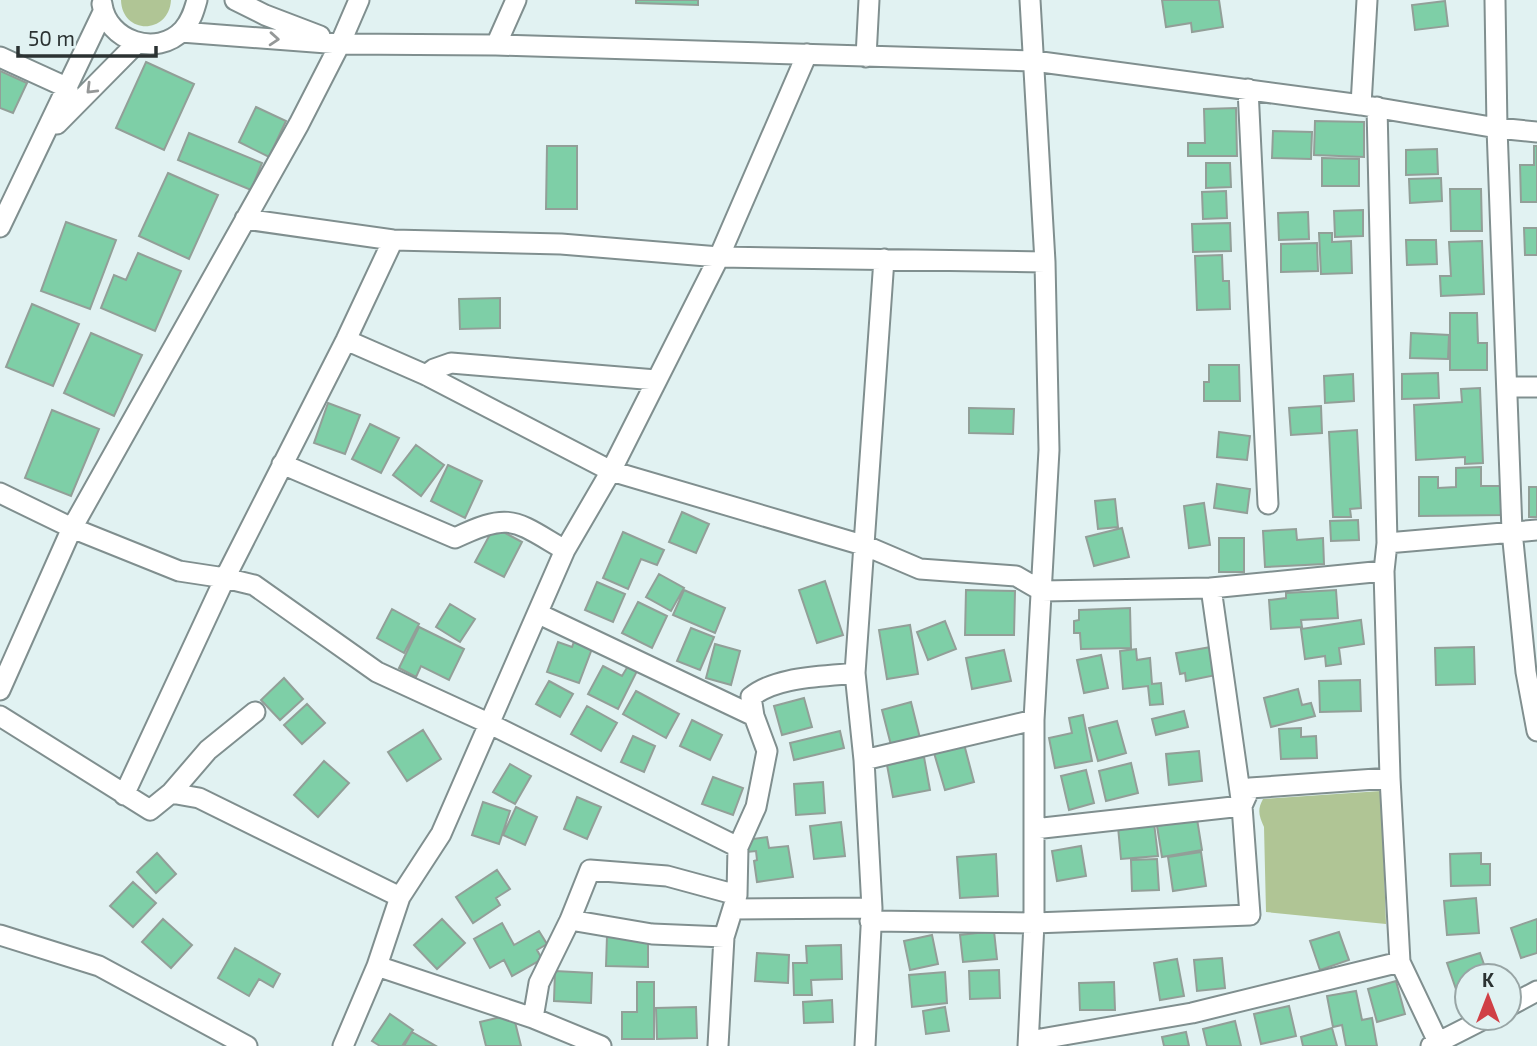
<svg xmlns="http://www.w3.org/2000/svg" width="1537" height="1046" font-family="'Exo 2',sans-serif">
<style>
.green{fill:#b0c595}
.building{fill:#7ecfa7;stroke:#929f98;stroke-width:2}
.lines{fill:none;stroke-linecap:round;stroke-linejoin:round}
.minor-casing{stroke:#808f8f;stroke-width:23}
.minor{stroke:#fff;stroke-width:19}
.oneway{stroke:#959898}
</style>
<rect width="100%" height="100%" fill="#e1f2f2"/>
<path class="green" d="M121,0h50c-2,35 -49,35 -50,0z
M1381,791l5,133 -120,-12 -2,-85c-5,-11 -7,-17 -1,-28z"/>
<path class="building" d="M636,0h62v5l-62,-2z
M1162,0h57l4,27 -31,5 -1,-9 -25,4z
M1445,1l3,25 -33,4 -3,-25z
M146,62l48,22 -30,66 -48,-22z
M0,71l27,12 -14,30 -13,-5z
M256,107l30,14 -17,36 -30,-15z
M1236,108l1,48h-49v-13h17l-1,-34z
M1315,121l49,1v35l-50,-2z
M1273,131l39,1 -1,27 -39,-1z
M189,133l73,30 -11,27 -73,-30z
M547,146h30v63h-31z
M1534,146h3v56h-16l-1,-37h14z
M1437,149l1,25 -32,1v-25z
M1322,158l37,1v27h-37z
M1206,163h24l1,24 -25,1z
M168,173l50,22 -29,64 -50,-23z
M1441,178l1,23 -32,2 -1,-24z
M1450,189h31l1,42h-31z
M1226,191l1,27 -24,1 -1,-27z
M1363,210v26l-28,1 -1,-26z
M1308,212l1,27 -30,1 -1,-27z
M66,222l50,18 -26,69 -49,-18z
M1230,223l1,28 -38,1 -1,-28z
M1524,228h13v27h-12z
M1319,233h13v9l19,-1 1,32 -31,1z
M1406,240h30l1,24 -30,1z
M1482,241l2,53 -43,2 -1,-20h11l-2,-34z
M1317,243l1,28 -37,1v-28z
M138,253l43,18 -26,60 -54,-23 13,-33 12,5z
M1222,255l1,26h6l1,28 -33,1 -2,-54z
M500,298v30l-40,1 -1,-30z
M32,304l47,20 -26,62 -47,-19z
M1450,313h27l1,30h9v27h-37z
M91,333l51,22 -28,61 -50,-23z
M1411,333l38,2 -1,24 -38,-1z
M1209,365h30l1,36h-36v-19h5z
M1438,373l1,25 -37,1v-25z
M1353,374l1,27 -29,2 -1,-27z
M1480,388l3,75 -18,1v-7l-49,3 -2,-55 48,-3 -1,-13z
M328,403l32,12 -15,39 -31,-11z
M1321,406l1,27 -31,2 -2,-27z
M969,408l45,1 -1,25 -44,-1z
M52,410l47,19 -28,67 -46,-18z
M370,424l29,14 -18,35 -29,-14z
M1357,430l4,78 -11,1 1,8h-18l-4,-85z
M1219,432l31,4 -3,24 -30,-3z
M416,445l28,20 -23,31 -28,-21z
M448,465l34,16 -17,37 -34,-17z
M1481,467v19h23l1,29 -86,1v-39h19v11l18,-1v-19z
M1217,484l33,5 -3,24 -33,-5z
M1529,487h8v30h-8z
M1115,499l3,28 -20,2 -3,-28z
M1204,503l6,42 -21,3 -5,-42z
M682,512l27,12 -13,29 -27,-11z
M1358,520l1,20 -28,1 -1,-20z
M494,527l28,15 -18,35 -29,-15z
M1122,528l7,29 -35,9 -8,-29z
M1296,529l1,11 26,-2 1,26 -59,3 -2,-36z
M623,532l41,18 -7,15 -16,-6 -13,30 -25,-11z
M1219,538h25v34h-25z
M659,574l25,14 -13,23 -25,-14z
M825,581l18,54 -26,8 -18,-53z
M597,582l28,12 -12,28 -28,-12z
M684,590l41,18 -10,25 -42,-18z
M966,590l49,1 -1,44h-49z
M1336,590l2,28 -37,2 1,7 -31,2 -2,-29 17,-2v-5z
M638,602l29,14 -15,32 -30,-15z
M450,604l25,15 -15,23 -24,-15z
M1130,608l1,40 -50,1 -1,-16h-6v-12l5,-1v-10z
M392,609l27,15 -15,29 -27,-15z
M1361,620l3,24 -25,4 2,16 -15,2 -1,-10 -20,3 -4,-30z
M945,621l11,28 -28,11 -11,-28z
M910,625l8,49 -31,5 -8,-49z
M419,627l45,22 -15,31 -28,-14 -5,11 -17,-9z
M691,628l23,9 -14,33 -23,-9z
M575,639l18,7 -14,37 -32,-11 11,-30 14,5z
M715,644l25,7 -9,34 -25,-7z
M1211,647l5,28 -30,6 -1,-8 -5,1 -4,-21z
M1474,647l1,37 -39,1 -1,-37z
M1136,649l1,11 13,-2 2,26 9,-1 2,21 -13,1 -2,-19 -25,3 -3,-38z
M1004,650l7,31 -39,8 -6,-31z
M1101,655l7,33 -24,5 -7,-33z
M603,666l19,10 6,-10 9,5 -19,38 -30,-15z
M284,678l19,21 -23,21 -19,-20z
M1360,680l1,31 -41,1 -1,-31z
M549,681l24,13 -13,23 -24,-13z
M1298,689l4,16 9,-2 4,13 -44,11 -7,-29z
M636,691l43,23 -13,24 -43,-24z
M804,698l8,29 -30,8 -8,-29z
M911,702l9,36 -29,7 -9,-35z
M307,704l18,19 -23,21 -18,-19z
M587,706l30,17 -16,28 -30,-17z
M1184,711l4,16 -32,8 -4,-16z
M1083,715l9,46 -37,7 -6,-30 23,-5 -3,-15z
M692,720l30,15 -12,25 -30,-14z
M1117,721l9,32 -28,8 -9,-33z
M1301,728v9l15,-1 1,22 -36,1 -2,-30z
M423,730l18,29 -34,22 -19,-29z
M840,731l4,17 -50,12 -4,-17z
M633,736l22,10 -11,26 -23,-10z
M964,744l10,38 -29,8 -11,-37z
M1199,751l3,30 -33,4 -3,-31z
M924,757l6,33 -37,7 -6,-32z
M324,761l25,22 -31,34 -24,-22z
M1131,763l7,30 -32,8 -7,-30z
M510,764l21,12 -16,28 -22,-12z
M1086,770l8,33 -25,7 -8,-34z
M713,777l30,11 -10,27 -31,-11z
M823,782l2,31 -29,2 -2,-31z
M577,797l24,10 -14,32 -23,-10z
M483,802l27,9 -11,33 -27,-9z
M516,807l21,10 -12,28 -22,-10z
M1197,819l5,31 -40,7 -5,-31z
M841,822l4,34 -31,3 -4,-33z
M1154,823l4,33 -37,3 -3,-32z
M767,837l2,11 19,-2 5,31 -36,5 -3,-21 3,-1 -1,-9 -9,1 -2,-12z
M1081,846l5,30 -29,5 -5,-30z
M1201,852l5,34 -33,5 -5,-34z
M157,853l19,21 -20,19 -19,-21z
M1481,853v11h9v21l-39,1 -1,-32z
M996,854l2,42 -38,2 -3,-41z
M1157,859l2,31 -27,1 -1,-31z
M497,870l13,19 -14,9 4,7 -27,18 -17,-26z
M133,882l23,21 -23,24 -23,-21z
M1476,898l3,35 -32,2 -3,-34z
M163,919l29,26 -21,23 -29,-26z
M442,919l23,24 -28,26 -23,-24z
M1537,919v34l-16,5 -10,-30z
M502,923l12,22 25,-14 8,13 -10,6 5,9 -30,17 -8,-16 -14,8 -16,-29z
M994,931l3,28 -34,3 -3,-27z
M1339,932l10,28 -29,10 -10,-29z
M932,935l6,29 -28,6 -6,-29z
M607,936l41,1v30l-42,-1z
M841,945l1,34 -31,1 1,15h-18l-1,-32h14l-1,-17z
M235,948l45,26 -7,13 -14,-8 -10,17 -31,-18z
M757,953l32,2 -1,28 -33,-2z
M1480,953l8,23h-21v16l-9,3 -11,-32z
M1222,958l3,30 -28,3 -3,-31z
M1177,959l7,37 -24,4 -6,-37z
M999,970l1,28 -30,1 -1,-28z
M555,971l37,2 -1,30 -37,-2z
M945,972l2,31 -35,4 -3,-32z
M1396,981l9,33 -28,8 -9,-33z
M637,982h17v57h-32v-27h15z
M1114,982l1,28h-35l-1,-27z
M1356,991l6,29 10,-2 5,28h-31l-4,-21 -9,2 -6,-31z
M832,1000l1,22 -29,1 -1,-21z
M1289,1006l7,30 -35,8 -7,-30z
M696,1007l1,31 -40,1 -1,-31z
M945,1007l4,24 -23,3 -3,-23z
M390,1014l23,16 -11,16h-22l-8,-5z
M513,1014l8,32h-35l-6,-24z
M1235,1021l6,25h-34l-4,-17z
M1332,1028l5,18h-34l-2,-9z
M412,1032l24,14h-32z
M1186,1032l3,14h-25l-2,-9z"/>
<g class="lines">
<g class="minor-casing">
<path id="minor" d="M235,0l30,15 55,21
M1495,0l2,128 15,403 14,141 11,59
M102,4c5,37 55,54 81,26 8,-9 11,-19 14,-30
M181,32l159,12 156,1 538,16 327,44 136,23 40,4
M496,45l20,-45
M0,57l68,31
M866,57l3,-57
M1248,89l20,415
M1361,105l6,-105
M1377,107l10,436 -3,28 6,207 10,184 40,84
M57,124l80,-81
M245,219l148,21 168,4 158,13 326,5
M0,227l103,-215
M346,340l80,35 185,96 255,75 54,23 96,7 26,15 169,-3 173,-17
M426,375l8,-6 17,-6 205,17
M1508,387h29
M282,464l173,74c56,-27 60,-17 110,12
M0,493l72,35 107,43 46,7 29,7 123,87 111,51 250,124
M1387,543l150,-13
M539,614l215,102
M0,690l72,-162 227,-404 41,-80 19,-44
M0,716l150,94 21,-17 28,5 201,99
M864,760l170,-40
M171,793l37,-43 47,-38
M124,795l101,-217 121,-238 47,-100
M1034,829l208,-23 8,-18 140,-10
M733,909l139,-1
M570,920l82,14 72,3
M870,921l164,2 216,-8 -8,-109 -31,-218
M0,935l99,31 148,80
M377,966l156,52 68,28
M1509,1006l28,-15
M533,1018l6,-35 31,-63 20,-50 77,6 70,19
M1029,1041l163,-28 208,-51
M343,1046l34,-80 23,-69 41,-63 124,-284 46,-79 108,-214 88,-203
M718,1046l6,-109 13,-42 1,-48 18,-40 11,-56 -13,-35 -3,-19c26,-21 71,-20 104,-24
M865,1046l7,-138 -8,-148 -9,-87 29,-414
M1028,1046l6,-123v-203l15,-270 -4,-188 -15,-262
M1431,1046l55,-28"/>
</g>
<use href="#minor" class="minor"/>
</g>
<defs><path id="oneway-chevron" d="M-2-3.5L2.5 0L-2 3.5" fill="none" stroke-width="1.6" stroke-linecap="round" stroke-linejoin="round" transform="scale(1.75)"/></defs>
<g class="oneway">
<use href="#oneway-chevron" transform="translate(274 39) rotate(4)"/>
<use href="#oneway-chevron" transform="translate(91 89) rotate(135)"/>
</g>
<g transform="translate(1488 997)"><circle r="33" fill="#e1f2f2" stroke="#98a5a5" stroke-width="2"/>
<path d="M0-5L12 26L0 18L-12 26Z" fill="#d04046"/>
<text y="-10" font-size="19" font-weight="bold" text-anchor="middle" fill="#2b3232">K</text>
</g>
<path d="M18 46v10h138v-10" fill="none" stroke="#2b3232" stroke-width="3.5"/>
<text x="28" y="46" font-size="21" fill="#2b3232" stroke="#e1f2f2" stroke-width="5" paint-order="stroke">50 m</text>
</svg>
